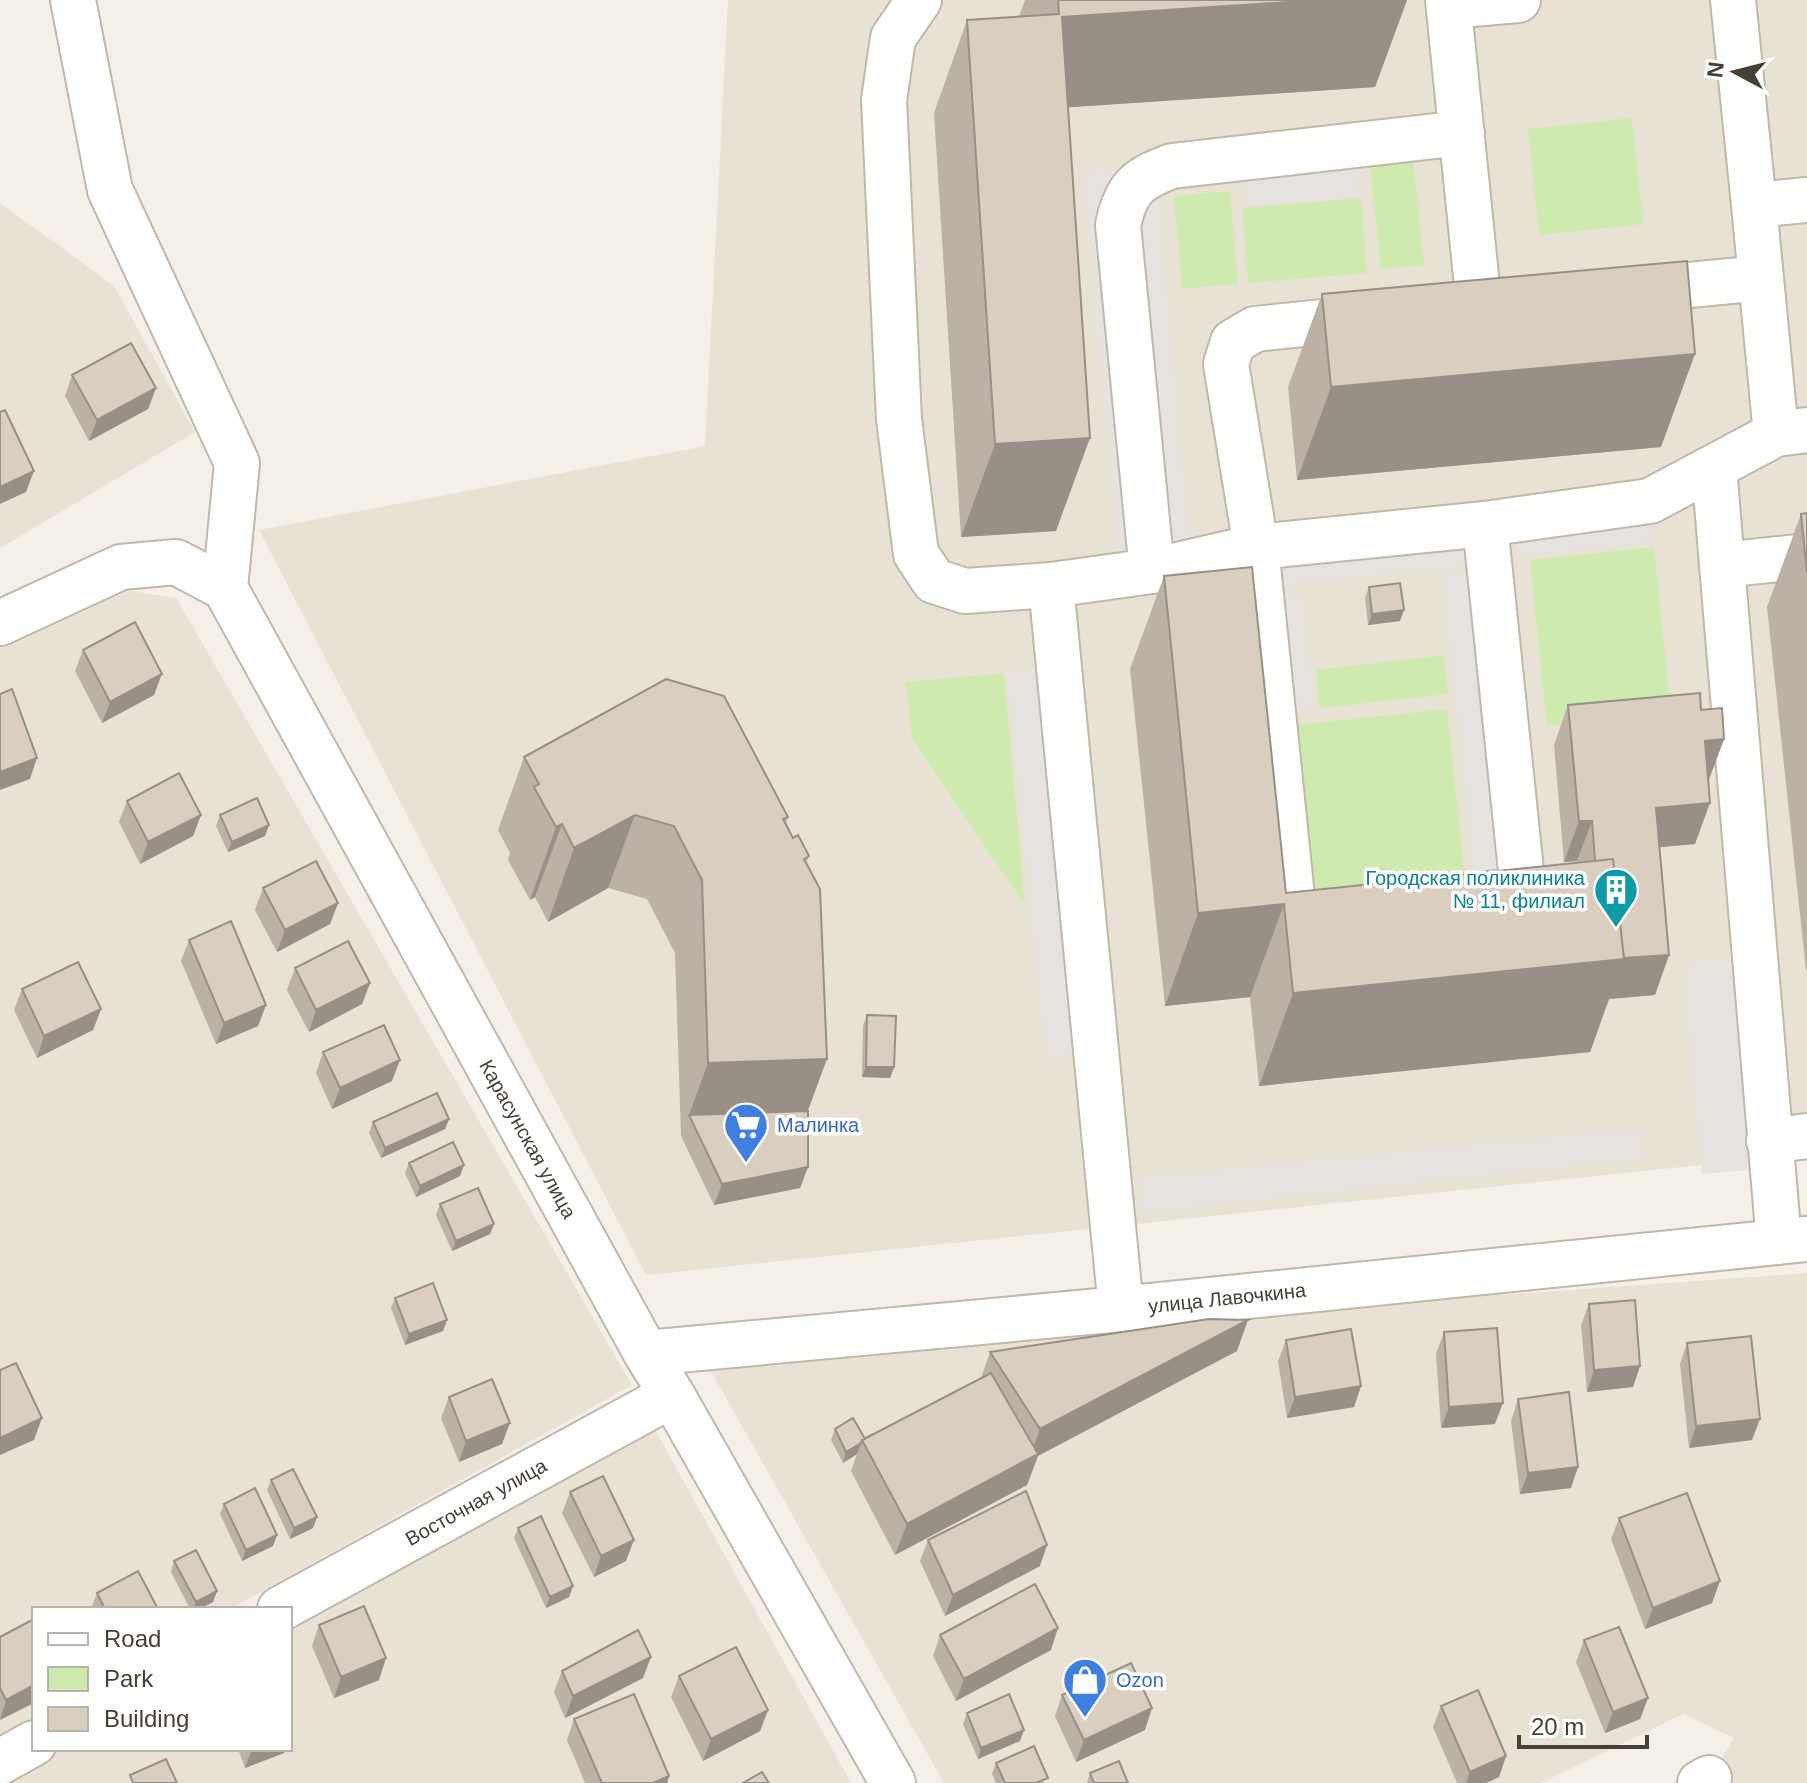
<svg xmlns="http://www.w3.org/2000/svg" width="1807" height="1783" font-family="Helvetica,sans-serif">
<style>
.residential{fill:#e8e2d5}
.green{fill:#cfeaae}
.parking{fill:#e5e2df}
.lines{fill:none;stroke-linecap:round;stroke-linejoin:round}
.minor-casing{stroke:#c0b8a9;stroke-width:48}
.minor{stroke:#fff;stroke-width:44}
.wall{fill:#bbb1a4}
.shaded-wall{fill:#989086}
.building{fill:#d9cebf;stroke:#989086;stroke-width:2}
.labels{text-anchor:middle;stroke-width:7;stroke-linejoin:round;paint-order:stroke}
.culture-label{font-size:20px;fill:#0d838f;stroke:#fff;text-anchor:end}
.shop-label{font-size:20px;fill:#366cbe;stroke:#fff;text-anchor:start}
.street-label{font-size:20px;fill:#474035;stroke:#fff}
</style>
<rect width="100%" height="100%" fill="#f4f0e7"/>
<path class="residential" d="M728,0h1079v1154l-1161,121 -387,-745 446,-84z
M0,203l114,83 81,146 -195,116z
M123,590l53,8 456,787 -402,224h-196v109l-34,19v-1093z
M1807,1273v510h-122l31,-16 18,-29 -51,-24 -142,69h-597l-244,-431z
M654,1428l197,355h-851l62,-34h228v-124z"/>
<path class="green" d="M1632,118l11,106 -104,11 -11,-106z
M1413,160l11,105 -43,4 -11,-105z
M1230,191l8,93 -56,5 -8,-93z
M1361,198l6,75 -119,10 -6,-75z
M1654,547l17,167 -124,12 -17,-166z
M1444,655l4,39 -128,14 -4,-38z
M1004,673l21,232 -113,-167 -6,-56z
M1447,709l18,170 -154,15 -17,-169z"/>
<path class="parking" d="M1109,168l37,383 -27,3 -37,-383z
M1356,169l3,28 -113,9 -2,-28z
M1158,197l32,351 -25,2 -33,-350z
M1650,516l3,25 -134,15 -3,-26z
M1474,534l2,30 -199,21 -4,-29z
M1473,571l33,301 -31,4 -33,-301z
M1302,597l13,109 -28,3 -12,-108z
M1043,668l38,388 -35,4 -39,-389z
M1742,958l18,211 -58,5 -19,-211z
M1639,1129l5,29 -500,54 -5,-34z"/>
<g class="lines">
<g class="minor-casing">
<path id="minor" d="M73,0l37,190 127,273 -12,125
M919,0l-26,38 -9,62 15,319 17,135 18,27 31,10 86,-6 101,-14 104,-24 229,-23 165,-23 126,-67
M1448,0l31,306
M1733,0l21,205
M1449,6l69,-6
M1807,200l-53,5 22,229 31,-4
M1628,291l133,-13
M1714,467l8,98
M1485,524l38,366 -37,4
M1152,571l-34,-346c8,-37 19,-46 54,-59l290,-33
M1051,585l70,724
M0,623l121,-56 55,-5 49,26 421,765 26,42 221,388
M1330,912l-36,4 -38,-369 -30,-183 7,-22 22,-13 117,-12
M1769,1141l38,-5
M1779,1242l-57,-677 85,-9
M646,1353l475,-44 686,-70
M280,1609l392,-214
M0,1762l34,-19
M1700,1783l9,-5"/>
</g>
<use href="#minor" class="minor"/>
</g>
<path class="wall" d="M1025,0h382l-32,87 -307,20 -12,424 -95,6 -27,-424 33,-93 53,-3v-3z
M1322,294l339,153 -364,33 -9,-93z
M72,375l84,13 -8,21 -59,32 -24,-45z
M1807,513v457h-1l-39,-363 34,-93z
M1164,576l122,317 291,-31v-1l-13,1 -10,-117 14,-40 133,5 23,29 -15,40 -1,1 -13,64 -36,3 10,108 -14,40 -46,4 -19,53 -331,34 -9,-89 -85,9 -35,-337z
M1369,587l31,34 -32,4 -3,-27z
M83,650l71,45 -52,28 -27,-52z
M524,757l264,60 -2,6 7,15 16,18 -3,7 2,304 -8,21 -86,17 -33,-69 -6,-183 -28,-54 -39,-11 -60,34 -13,-25 -5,3 -22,-40 2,-7 -12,-23z
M127,801l74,14 -8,21 -53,28 -21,-42z
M220,815l45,21 -37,16 -12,-26z
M263,888l75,15 -8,21 -53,28 -22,-42z
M189,940l77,65 -8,21 -42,18 -35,-83z
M295,968l75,15 -8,21 -53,28 -22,-42z
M22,989l79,20 -8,21 -56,28 -23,-48z
M867,1015l27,52 -4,11 -28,-1 1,-51z
M323,1052l69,29 -60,28 -16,-36z
M449,1119l-4,10 -64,29 -12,-25 4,-11z
M409,1163l55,2 -4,11 -44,21 -11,-24z
M440,1204l54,20 -4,10 -38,17 -16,-36z
M395,1298l52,22 -4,11 -38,14 -14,-37z
M1589,1304l51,62 -7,21 -46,5 -6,-67z
M1444,1332l51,92 -54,4 -5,-74z
M1286,1340l75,46 -7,21 -67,11 -9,-57z
M1687,1343l65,97 -63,8 -9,-84z
M1237,1351l-199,104 -11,30 -132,70 -44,-84 6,-17 -14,9 -12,-23 4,-11 30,10 116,-61 9,-26z
M449,1397l53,47 -43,18 -18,-44z
M1518,1399l53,89 -51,6 -9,-73z
M271,1480l46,37 -4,11 -23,11 -23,-49z
M570,1492l56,69 -32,16 -32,-64z
M224,1504l49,42 -31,15 -22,-47z
M1619,1518l93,85 -67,26 -34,-90z
M518,1528l55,58 -4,11 -23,11 -32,-70z
M928,1540l112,26 -95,50 -25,-55z
M174,1561l43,30 -4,11 -14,7h-9l-19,-37z
M97,1593l61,16h-67z
M34,1619l-34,101v-83z
M319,1625l60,55 -45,18 -22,-52z
M940,1635l111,15 -95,51 -23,-45z
M1584,1640l64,58 -8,21 -35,14 -29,-71z
M562,1671l81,7 -78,40 -11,-26z
M679,1676l89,34 -8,21 -57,30 -32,-64z
M1062,1695l83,35 -69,32 -21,-46z
M1441,1706l65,50 -7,21 -13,6h-29l-24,-56z
M967,1713l53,28 -42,18 -15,-35z
M574,1719l93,64h-82l-18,-43z
M238,1749h47l-1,4 -39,15z
M996,1763l50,20h-50l-4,-9z
M1090,1773l38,10h-41z"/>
<path class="shaded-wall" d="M1319,0h88l-32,87 -346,23 33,-93z
M1695,354l-34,93 -364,33 34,-93z
M156,388l-8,21 -59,32 8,-21z
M1090,438l-34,93 -95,6 34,-93z
M34,471l-8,21 -26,12v-17z
M1404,610l-4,11 -32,4 4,-11z
M162,674l-8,21 -52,28 8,-21z
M1724,739l-15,40 -19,3 15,-41z
M37,758l-7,21 -30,11v-18z
M1710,803l-15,41 -54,5 15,-41z
M201,815l-8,21 -53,28 8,-22z
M635,815l-27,73 -60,34 26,-74z
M1579,821h13l-15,40 -13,1z
M562,824l-27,73 -5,3 26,-73z
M269,825l-4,11 -37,16 4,-10z
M338,903l-8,21 -53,28 8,-22z
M1284,904l-34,93 -85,9 33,-93z
M1669,955l-14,40 -46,4 -19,53 -331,34 34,-93 311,-33z
M370,983l-8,21 -53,28 7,-22z
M266,1005l-8,21 -42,18 8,-21z
M101,1009l-8,21 -56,28 7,-22z
M827,1059l-27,73 -111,-17 19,-52z
M400,1060l-8,21 -60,28 8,-21z
M866,1067h28l-4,11 -28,-1z
M449,1119l-4,10 -64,29 4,-10z
M464,1165l-4,11 -44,21 4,-11z
M808,1167l-8,21 -86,17 8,-21z
M494,1224l-4,10 -38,17 4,-10z
M447,1320l-4,11 -38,14 4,-11z
M1248,1320l-11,31 -199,105 -11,29 -132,70 12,-31 122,-65 11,-30z
M1640,1366l-7,21 -46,5 7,-22z
M1361,1386l-7,21 -67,11 8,-21z
M1503,1403l-8,21 -54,4 8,-21z
M42,1418l-8,22 -34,15v-17z
M1760,1419l-8,21 -63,8 7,-22z
M510,1423l-8,21 -43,18 7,-21z
M861,1443l-4,11 -14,9 3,-11z
M1578,1467l-7,21 -51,6 8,-21z
M317,1517l-4,11 -23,11 4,-11z
M277,1535l-4,11 -31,15 4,-11z
M634,1540l-8,21 -32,16 7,-21z
M1047,1545l-7,21 -95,50 8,-21z
M1720,1581l-8,22 -67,26 8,-21z
M573,1586l-4,11 -23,11 4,-11z
M217,1591l-4,11 -14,7h-6l3,-7z
M1058,1628l-7,22 -95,51 8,-22z
M651,1657l-8,21 -78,40 8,-22z
M386,1658l-7,22 -45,18 7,-21z
M34,1685v18l-34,17 6,-20z
M1648,1698l-8,21 -35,14 8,-21z
M1152,1708l-7,22 -69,32 8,-22z
M768,1710l-8,21 -57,30 8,-22z
M1024,1730l-4,11 -42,18 3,-11z
M252,1749h33l-1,4 -39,15z
M1506,1756l-7,21 -13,6h-20l4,-11z
M669,1776l-2,7h-14z"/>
<path class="building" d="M1058,0h261l-257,17 28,421 -95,6 -28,-424 92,-6z
M1687,261l8,93 -364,33 -9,-93z
M131,343l25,45 -59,32 -25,-45z
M5,410l29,61 -34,16v-75z
M1807,513v59l-6,-58z
M1252,567l34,326 327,-34 11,100 -331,34 -9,-89 -86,9 -34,-337z
M1400,583l4,27 -32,4 -3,-27z
M135,622l27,52 -52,28 -27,-52z
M666,679l58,17 64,121 -5,2 10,19 5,-3 11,21 -5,3 16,30 7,170 -119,4 -6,-183 -28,-54 -39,-11 -61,33 -12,-24 -6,3 -22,-40 5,-3 -15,-27z
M12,689l25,69 -37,14v-78z
M1700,693l1,17 21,-2 2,31 -19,2 5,62 -54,5 13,147 -45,3 -11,-99 -18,2 -3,-40h-13l-11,-116z
M179,773l22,42 -53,27 -21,-41z
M257,798l12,27 -37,17 -12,-27z
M316,861l22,42 -53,27 -22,-42z
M231,921l35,84 -42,18 -35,-83z
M348,941l22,42 -54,27 -21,-42z
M78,962l23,47 -57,27 -22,-47z
M867,1015l29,1 -2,51h-28z
M384,1025l16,35 -60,28 -17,-36z
M437,1093l12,26 -64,29 -12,-26z
M808,1111v56l-86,17 -33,-69z
M453,1142l11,23 -44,21 -11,-23z
M478,1188l16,36 -38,17 -16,-37z
M433,1283l14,37 -38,14 -14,-36z
M1635,1300l5,66 -46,4 -5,-66z
M1209,1319l39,1 -208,109 -50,-77z
M1497,1328l6,75 -54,4 -5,-75z
M1351,1329l10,57 -66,11 -9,-57z
M1751,1336l9,83 -64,7 -9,-83z
M16,1363l26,55 -42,20v-68z
M991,1373l47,81 -131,70 -45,-84z
M492,1379l18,44 -44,18 -17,-44z
M1569,1392l9,75 -50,6 -10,-74z
M853,1418l12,21 -3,1 -1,3 -15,9 -11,-23z
M293,1469l24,48 -23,11 -23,-48z
M603,1476l31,64 -33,16 -31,-64z
M255,1488l22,47 -31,15 -22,-46z
M1026,1491l21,54 -94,50 -25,-55z
M1687,1493l33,88 -67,27 -34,-90z
M541,1516l32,70 -23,11 -32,-69z
M196,1550l21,41 -21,11 -22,-41z
M138,1571l20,38h-53l-8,-16z
M1035,1584l23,44 -94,51 -24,-44z
M364,1606l22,52 -45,19 -22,-52z
M34,1619v66l-28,15 -6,-12v-51z
M1619,1627l29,71 -35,14 -29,-72z
M638,1630l13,27 -78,39 -11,-25z
M736,1647l32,63 -57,29 -32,-63z
M1131,1663l21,45 -68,32 -22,-45z
M1478,1690l28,66 -36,16 -29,-66z
M634,1694l35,82 -16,7h-51l-28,-64z
M1009,1694l15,36 -43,18 -14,-35z
M1034,1746l14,32 -12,5h-31l-9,-20z
M166,1759l11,24h-44l-3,-8z
M1119,1761l9,22h-34l-4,-10z
M762,1772l7,11h-26z"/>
<defs>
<g id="building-pin" transform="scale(2.3)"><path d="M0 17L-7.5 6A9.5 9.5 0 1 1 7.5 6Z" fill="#0f9aa8" stroke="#fff"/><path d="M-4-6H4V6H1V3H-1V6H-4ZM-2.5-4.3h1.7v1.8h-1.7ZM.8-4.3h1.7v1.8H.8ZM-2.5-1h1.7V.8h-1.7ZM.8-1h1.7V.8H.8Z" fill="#fff"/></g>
<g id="supermarket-pin" transform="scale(2.3)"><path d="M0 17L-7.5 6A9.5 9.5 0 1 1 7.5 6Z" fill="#3f7fe0" stroke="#fff"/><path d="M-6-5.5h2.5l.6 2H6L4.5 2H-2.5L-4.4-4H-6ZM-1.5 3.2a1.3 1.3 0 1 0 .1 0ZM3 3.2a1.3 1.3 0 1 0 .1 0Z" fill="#fff"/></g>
<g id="shop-pin" transform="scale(2.3)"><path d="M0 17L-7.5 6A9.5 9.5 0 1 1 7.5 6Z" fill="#3f7fe0" stroke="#fff"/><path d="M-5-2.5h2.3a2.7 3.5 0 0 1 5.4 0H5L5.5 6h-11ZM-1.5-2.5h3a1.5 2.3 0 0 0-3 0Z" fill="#fff"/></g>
</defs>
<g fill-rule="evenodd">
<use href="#building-pin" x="1616" y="890"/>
<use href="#supermarket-pin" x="746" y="1125"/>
<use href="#shop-pin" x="1085" y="1680"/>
</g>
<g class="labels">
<g class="culture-label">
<text x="1585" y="885">Городская поликлиника<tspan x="1585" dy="23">№ 11, филиал</tspan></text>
</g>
<g class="shop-label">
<text x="777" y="1132">Малинка</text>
<text x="1116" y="1687">Ozon</text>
</g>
<g class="street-label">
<text transform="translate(528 1139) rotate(61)" y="7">Карасунская улица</text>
<text transform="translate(1227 1298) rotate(-6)" y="7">улица Лавочкина</text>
<text transform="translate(476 1502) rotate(-29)" y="7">Восточная улица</text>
</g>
</g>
<rect x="32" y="1607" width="260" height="144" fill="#ffffff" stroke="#b5b3ae" stroke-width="2"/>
<rect x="48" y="1633" width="40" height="12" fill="#ffffff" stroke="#b5b3ae" stroke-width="2"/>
<text x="104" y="1647" font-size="24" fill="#474035">Road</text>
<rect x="48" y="1667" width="40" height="24" fill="#cfeaae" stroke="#b5b3ae" stroke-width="2"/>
<text x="104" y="1687" font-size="24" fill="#474035">Park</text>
<rect x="48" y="1707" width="40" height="24" fill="#d9cebf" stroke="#b5b3ae" stroke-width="2"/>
<text x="104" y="1727" font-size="24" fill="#474035">Building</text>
<g transform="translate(1735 72) rotate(277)" stroke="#ffffff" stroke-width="6" paint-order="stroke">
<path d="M0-6L14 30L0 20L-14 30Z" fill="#474035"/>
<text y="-12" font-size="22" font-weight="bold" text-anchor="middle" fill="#474035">N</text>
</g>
<path d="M1519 1735v12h128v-12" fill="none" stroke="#474035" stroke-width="4"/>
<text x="1531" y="1735" font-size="24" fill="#474035" stroke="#ffffff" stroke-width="6" paint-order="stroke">20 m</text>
</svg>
